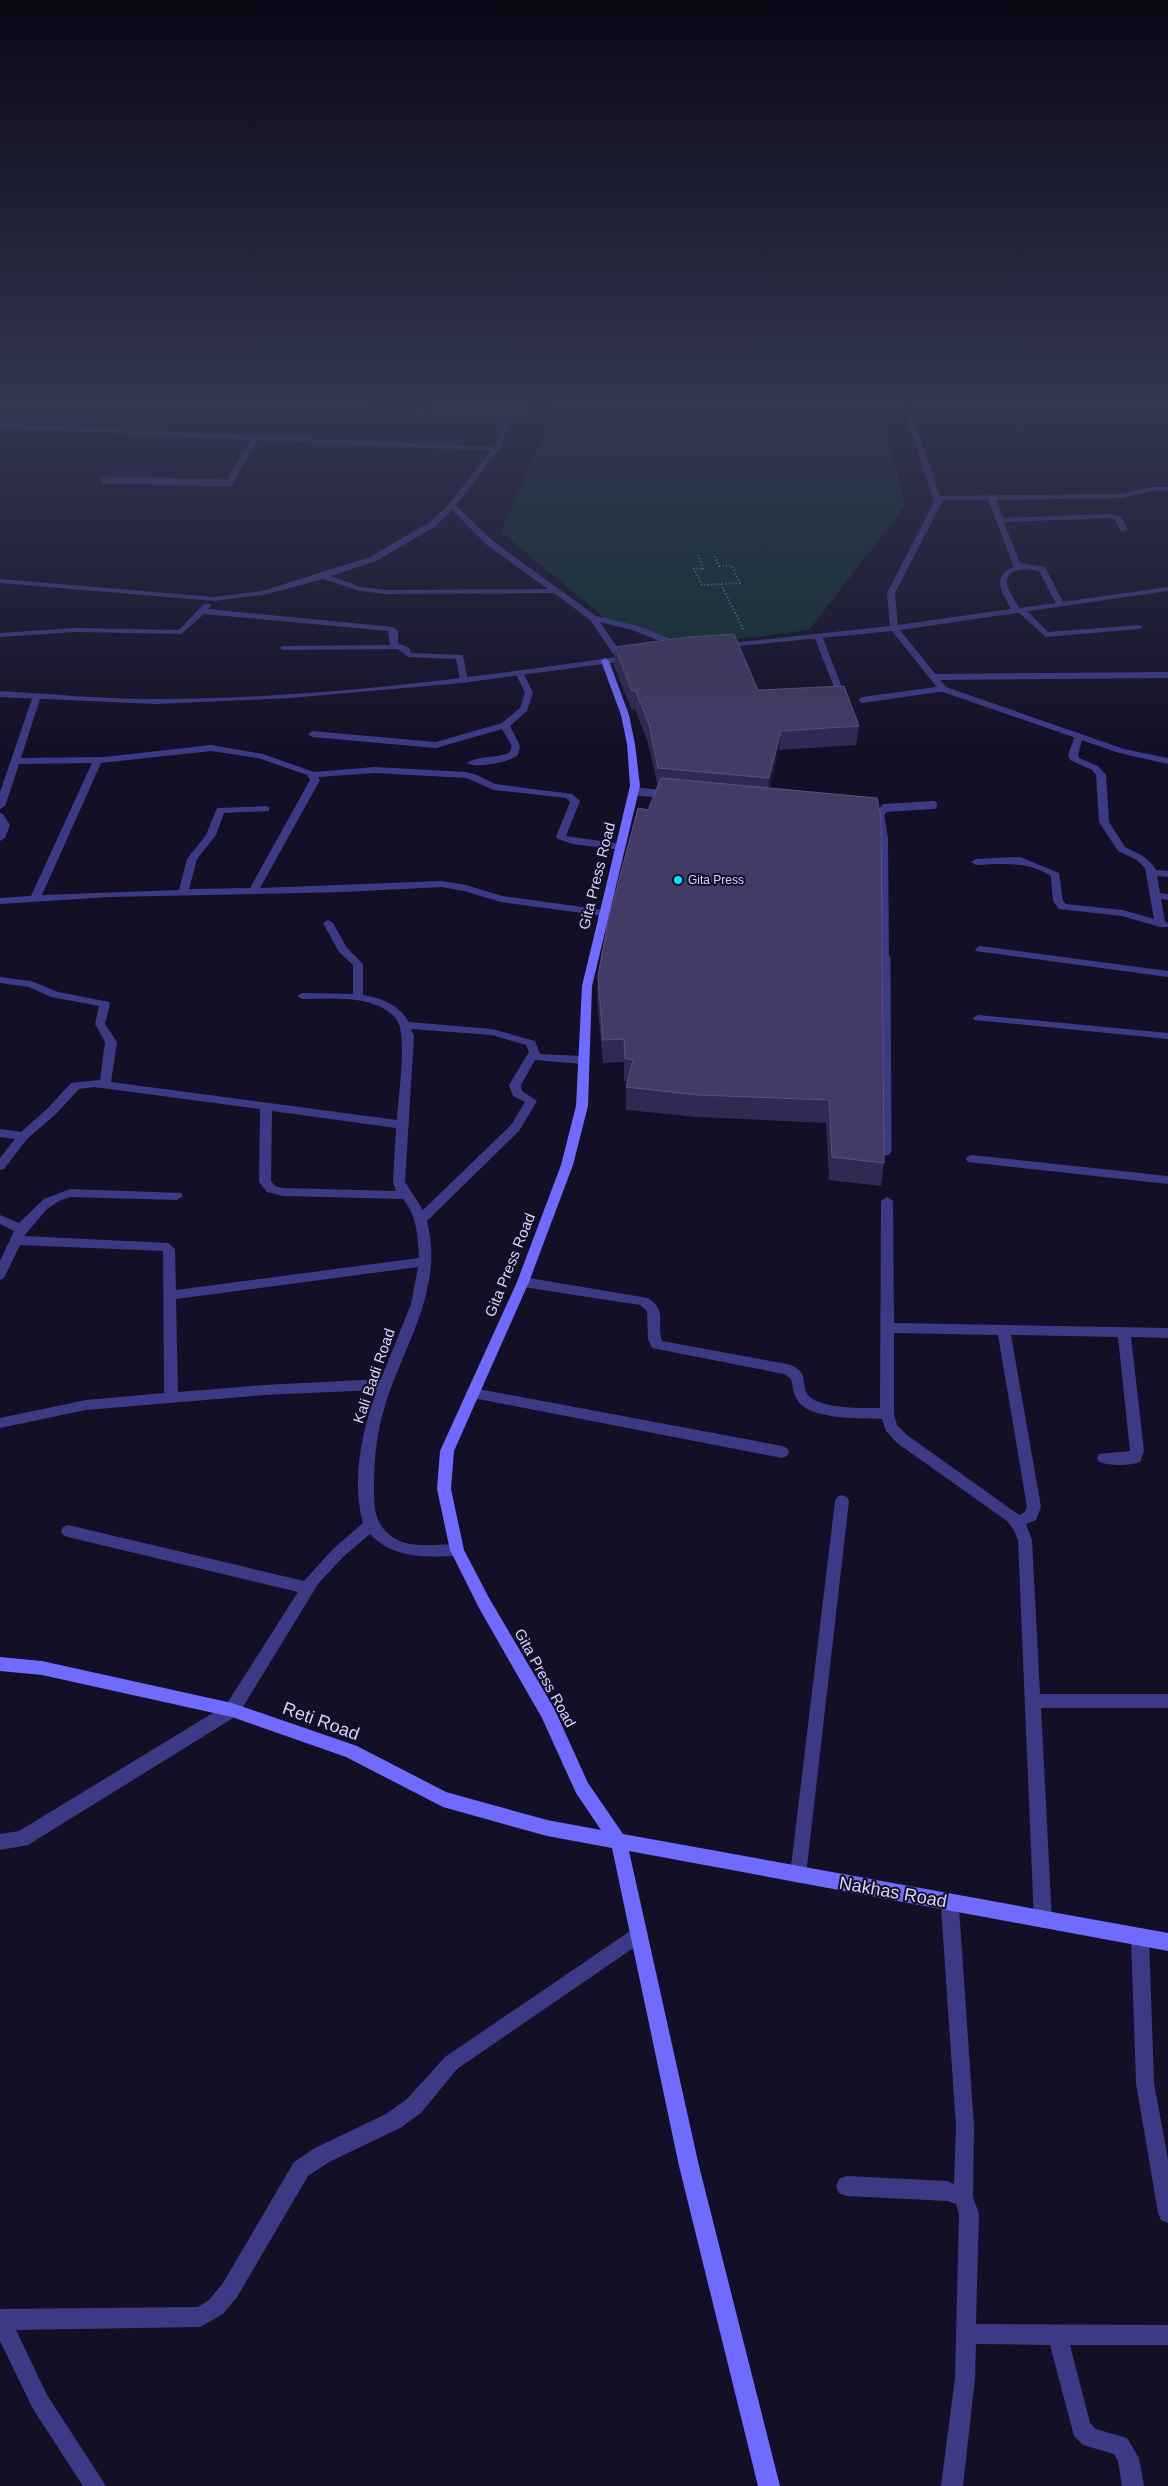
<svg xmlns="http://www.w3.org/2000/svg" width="1168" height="2486" font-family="Helvetica,sans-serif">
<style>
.green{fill:#12302f}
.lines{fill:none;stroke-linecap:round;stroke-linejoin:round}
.path{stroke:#2fb8b0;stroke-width:2;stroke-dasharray:1 2.5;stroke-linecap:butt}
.service-far2{stroke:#3d3a85;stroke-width:7}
.service-far1{stroke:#3d3a85;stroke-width:8}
.service{stroke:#3d3a85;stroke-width:11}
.minor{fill:#3d3a85;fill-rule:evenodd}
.tertiary{fill:#3d3a85;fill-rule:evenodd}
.secondary{fill:#6f6bff;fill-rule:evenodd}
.wall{fill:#312854}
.shaded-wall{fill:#1d163a}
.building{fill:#433a66;stroke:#5a527e}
.poi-dot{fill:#00e5ff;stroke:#130f26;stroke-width:2}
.labels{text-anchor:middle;stroke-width:4;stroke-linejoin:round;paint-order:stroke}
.far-poi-label{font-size:12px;fill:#d9d4ff;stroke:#130f26;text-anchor:start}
.street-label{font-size:15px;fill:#d9d4ff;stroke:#130f26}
.near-street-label{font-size:18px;fill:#d9d4ff;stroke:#130f26}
</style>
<rect width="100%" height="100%" fill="#130f26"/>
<path class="green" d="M583,403h207l9,13 84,-1 22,91 -96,124 -116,15 -85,-24 -107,-89 48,-110z"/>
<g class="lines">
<path class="path" d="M698,555l6,14h-10l8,16 38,-2 -8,-17h-13l-5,-11
M721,584l22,45"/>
<path class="service-far2" d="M104,480l125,3 26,-45"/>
<path class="service-far1" d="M633,791l36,4
M885,960l-1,-121 -4,-25 5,-6 48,-3"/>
<path class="service" d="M885,959l1,191"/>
<path class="minor" d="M513,410l3,2 -17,37 -43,57 37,35 103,75 42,10 46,18v4h-6l-46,-18 -32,-8 25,37 -7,2 -28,-41 -36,-27 -167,1 -27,-3 -37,-12 -60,16 -49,6 -214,-18v-4l214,18 48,-6 108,-34 60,-35 19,-18 42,-53 -491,-23v-4l494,23 16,-35zM452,510l35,35 61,44 -161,1 -26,-3 -30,-11 45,-15 60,-35z
M1151,487h17v4h-17l-30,7 -125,2 7,18 108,-4 10,2 7,14 -7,2 -6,-13 -4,-1 -107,4 16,41 25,4 19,37 -7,2 -18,-35c-9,-2 -33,-5 -32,12 1,8 9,18 12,25h5l24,24 91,-7 4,2 -4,2 -93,8 -28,-25h-5c-10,-17 -24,-36 1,-45l-26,-67h-52l-4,-2 4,-2 185,-2z
M204,604h6l1,2 -3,3 185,18 5,4v12l11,5 2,5 52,2 5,25 -4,3 -4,-3 -4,-21 -48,-2 -10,-8 -115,1 -4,-2 4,-2 107,-1 -2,-14 -184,-17 -23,20 -106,-2 -75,5v-4l75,-5 104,2z
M815,634l7,2 25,64 -1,2 -7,-2 -25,-64z
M517,672h6l10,21 -6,18 -17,15 10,20 -2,9c-8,7 -42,14 -51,8 10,-7 30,-5 42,-10l3,-7 -10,-17 -66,19 -124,-11 -4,-3 4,-3 124,11 66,-19 18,-15 5,-15 -9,-19z
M1168,672v6l-235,2 -4,-3 4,-3z
M943,686l4,3 -1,2 -84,12 -4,-3 4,-3z
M37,693l4,3 -20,62 83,-1 107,-12 52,9 51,18 61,-5 91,5 11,3 18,9 77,10 8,7 -14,35 55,8 5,3 -5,3 -48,-6 -15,-5 -2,-2 14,-35 -4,-4 -72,-8 -28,-12 -91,-5 -57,4 2,3 -60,108 181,-7 25,4 36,11 102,14 5,3 -5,3 -103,-14 -37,-11 -23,-4 -97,5 -234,5 -110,7v-6l31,-2 61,-133 -73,1 -14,42 -5,3v-17l33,-96zM211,751l47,7 49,17 3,5 -60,108 -61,1 8,-30 19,-24 8,-22 45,-2v-4l-3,-1 -49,2 -11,27 -19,24 -8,31 -137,5 59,-132z
M1079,733l4,3 -5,19 1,3 19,8 8,9 3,47 16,25 18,9 10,9 3,5 12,1v6l-11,-1 3,17 8,1v6l-7,-1 4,23 3,1v4h-8l-38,-11 -63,-7 -6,-8 -2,-25c-23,-15 -48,-12 -75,-11l-5,-3 5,-3 44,-2 39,16 4,28 3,3 57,6 31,9 -9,-51 -8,-8 -19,-9 -19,-29 -3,-47 -4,-5 -22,-10 -2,-5 7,-19z
M0,813l3,1 7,11 -5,13 -5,3z
M328,920l5,3 14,25 16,16v31c19,3 36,10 46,27l83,7 43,12 5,13 42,2 6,4 -6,4 -47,-4 -14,25 1,6 15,10 -18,30 -92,90c5,21 6,42 1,64 -8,42 -31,80 -43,121 -8,25 -11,52 -11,78 0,23 -1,40 20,54 17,11 43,6 63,6l5,2 2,4 -2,4 -5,2c-32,1 -63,3 -87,-22l-27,23 -25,27 -80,131 -210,130 -28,5v-16l19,-3 207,-126 72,-113 -230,-55 -5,-2 -2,-4 2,-4 5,-2 236,56 29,-32 30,-26c-12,-42 -1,-93 14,-133l-113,5 -178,15 -86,18v-10l86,-18 78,-7 -1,-142 -143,-6 -16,33 -4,2v-19l14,-30 -14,-7v-9l19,8 25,-24 26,-10 111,4 2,3 -6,4 -107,-3 -11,4 -12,8 -23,27 144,7 7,6 1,41 243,-32v-3c-1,-20 -3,-41 -16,-56l-120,-3 -16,-4 -8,-10 1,-73 -166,-22 -15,2 -23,25 -29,25 -23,30 -4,1v-12l15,-19 -15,-2v-8l21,3 27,-24 23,-25 29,-3 5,-38 -10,-18 4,-18 -48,-9 -22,-10 -29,-4v-6l31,4 27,11 51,10 1,2 -5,20 12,18 -6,40 286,38c1,-22 10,-80 1,-98 -6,-11 -20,-17 -31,-20 -21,-5 -44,-3 -65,-3l-5,-3 5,-3 51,1v-29l-14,-13 -16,-29zM411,1029l81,6 34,10 3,7 -20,33 4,11 12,6 -14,23 -88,85 -18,-28 9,-146zM272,1111l124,17 -3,54 3,9 -113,-3 -8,-2 -4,-5zM418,1267l-7,37 -30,75 -117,6 -86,7 -2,-93z
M980,946l188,25v6l-192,-26 -1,-2z
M978,1015l190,18v6l-194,-19 -1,-2z
M972,1155l196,21v8l-200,-22 -2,-3 2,-3z
M887,1197l6,4 1,122 274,5v10l-37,-1 13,114 -4,11c-11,4 -30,4 -41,0l-2,-4 2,-4 31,-3 -12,-114 -107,-2 30,172 -5,13 -10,4 6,16 8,154h128v14h-127l11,212 -3,6 -6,2 -6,-2 -3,-6 -16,-380 -4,-10 -7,-9 -110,-78 -11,-12 -4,-12c-21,-1 -71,1 -84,-18 -5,-7 -5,-14 -7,-22l-7,-5 -132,-26 -4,-9 -1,-28 -7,-6 -117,-18 -6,-5 6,-5 125,21c20,13 8,25 14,43l125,23c26,8 11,22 23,33 13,12 53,11 70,11l1,-207zM894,1333l104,2 29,172 -2,5 -6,3 -112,-80 -10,-10 -3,-11z
M473,1388l309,58 5,2 2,4 -2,4 -5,2 -309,-60 -5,-1 -2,-4 2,-4z
M842,1495l5,2 2,4 -43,374 -2,6 -6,2 -6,-2 -2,-6 45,-374 2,-4z
M952,1895l6,2 3,6 -2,5 15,218 -1,71 6,17 -3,110 192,1v20h-98l20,78 6,6 31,9 12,20 5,28h-22l-4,-25 -4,-7 -31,-9 -9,-9 -24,-91 -74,-1 -1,34 -12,108h-22l14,-108 4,-164 -3,-10 -8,-3 -102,-5 -7,-3 -3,-7 3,-7 7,-3 102,5 6,3 2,-58 -15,-219 5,-10z
M639,1925l6,3 3,6 -3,6 -188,129 -36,44 -21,15 -71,34 -21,14 -71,121 -14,17 -23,13 -184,3 31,65 59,91h-23l-50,-77 -33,-68v-32l198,-2 11,-7 14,-17 71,-121 21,-14 71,-34 21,-15 38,-42z
M1140,1929l6,3 3,6 5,145 14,76v64l-7,-3 -3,-7 -22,-130 -5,-145 3,-6z"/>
<path class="tertiary" d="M902,403h6l34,99 -47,91 3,32 270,-38v4l-268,39 46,57 178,62 44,9v6l-49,-11 -179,-62 -48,-60 -173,17 -1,-2 4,-2 168,-18 -3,-33 47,-91z
M630,655l3,1v4l-172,23 -170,15 -135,6 -156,-7v-6c52,3 103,8 155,8 159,0 318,-21 475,-44z"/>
<path class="secondary" d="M353,403h25l106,8 29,-1 28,-7h10c-36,23 -150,6 -195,2z
M605,658l4,3 20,54 6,29 5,42 -48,200 -4,120 -15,59 -44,117 -75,169 -3,38 13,61 25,48 65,110 34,75 35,51 545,99v18l-539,-100 70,315 81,320h-22l-79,-320 -67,-318 -65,-12 -104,-29 -97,-50 -114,-40 -190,-42 -42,-4v-14l42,4 190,42 125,43 89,46 101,28 54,10 -25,-37 -34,-75 -63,-110 -29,-58 -13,-61 3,-38 77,-169 44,-117 15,-59 6,-120 48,-200 -3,-42 -6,-29 -20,-54z"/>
</g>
<path class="wall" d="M615,647l143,43 101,36 -3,19 -77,5 -9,38 114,375 -3,23 -52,-6 -3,-57 -129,-6 -71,-7v-23l2,-6h-4v-19l-21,1 -6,-65 1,-22 50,-166 10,-23 -10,-44 -13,-34 -3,1 -18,-44z"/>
<path class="shaded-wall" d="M781,731l-2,19 -11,48 1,-20z"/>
<path class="building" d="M734,634l24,56 86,-4 15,40 -78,5 -12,47 -111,-10 -9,-44 -14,-34 -3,1 -17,-44 73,-10z
M661,778l216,20 4,20 3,345 -52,-6 -3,-57 -131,-5 -72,-8 7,-27 -8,-2 -1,-19 -21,1 -5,-64 10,-55 30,-113 10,2z"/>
<linearGradient id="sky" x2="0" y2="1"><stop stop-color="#0a0815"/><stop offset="0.54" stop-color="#333752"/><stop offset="1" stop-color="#333752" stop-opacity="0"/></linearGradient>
<rect width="1168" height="751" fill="url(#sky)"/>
<circle class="poi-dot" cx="678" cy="880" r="5"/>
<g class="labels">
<g class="far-poi-label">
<text x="688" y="884">Gita Press</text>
</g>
<g class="street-label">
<text transform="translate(597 876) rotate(-76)" y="5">Gita Press Road</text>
<text transform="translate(510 1265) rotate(-68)" y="5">Gita Press Road</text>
<text transform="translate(374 1376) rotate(-71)" y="5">Kali Badi Road</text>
<text transform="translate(545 1678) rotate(61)" y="5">Gita Press Road</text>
</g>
<g class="near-street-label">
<text transform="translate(321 1721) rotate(20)" y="6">Reti Road</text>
<text transform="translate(893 1892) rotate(10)" y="6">Nakhas Road</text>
</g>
</g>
</svg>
